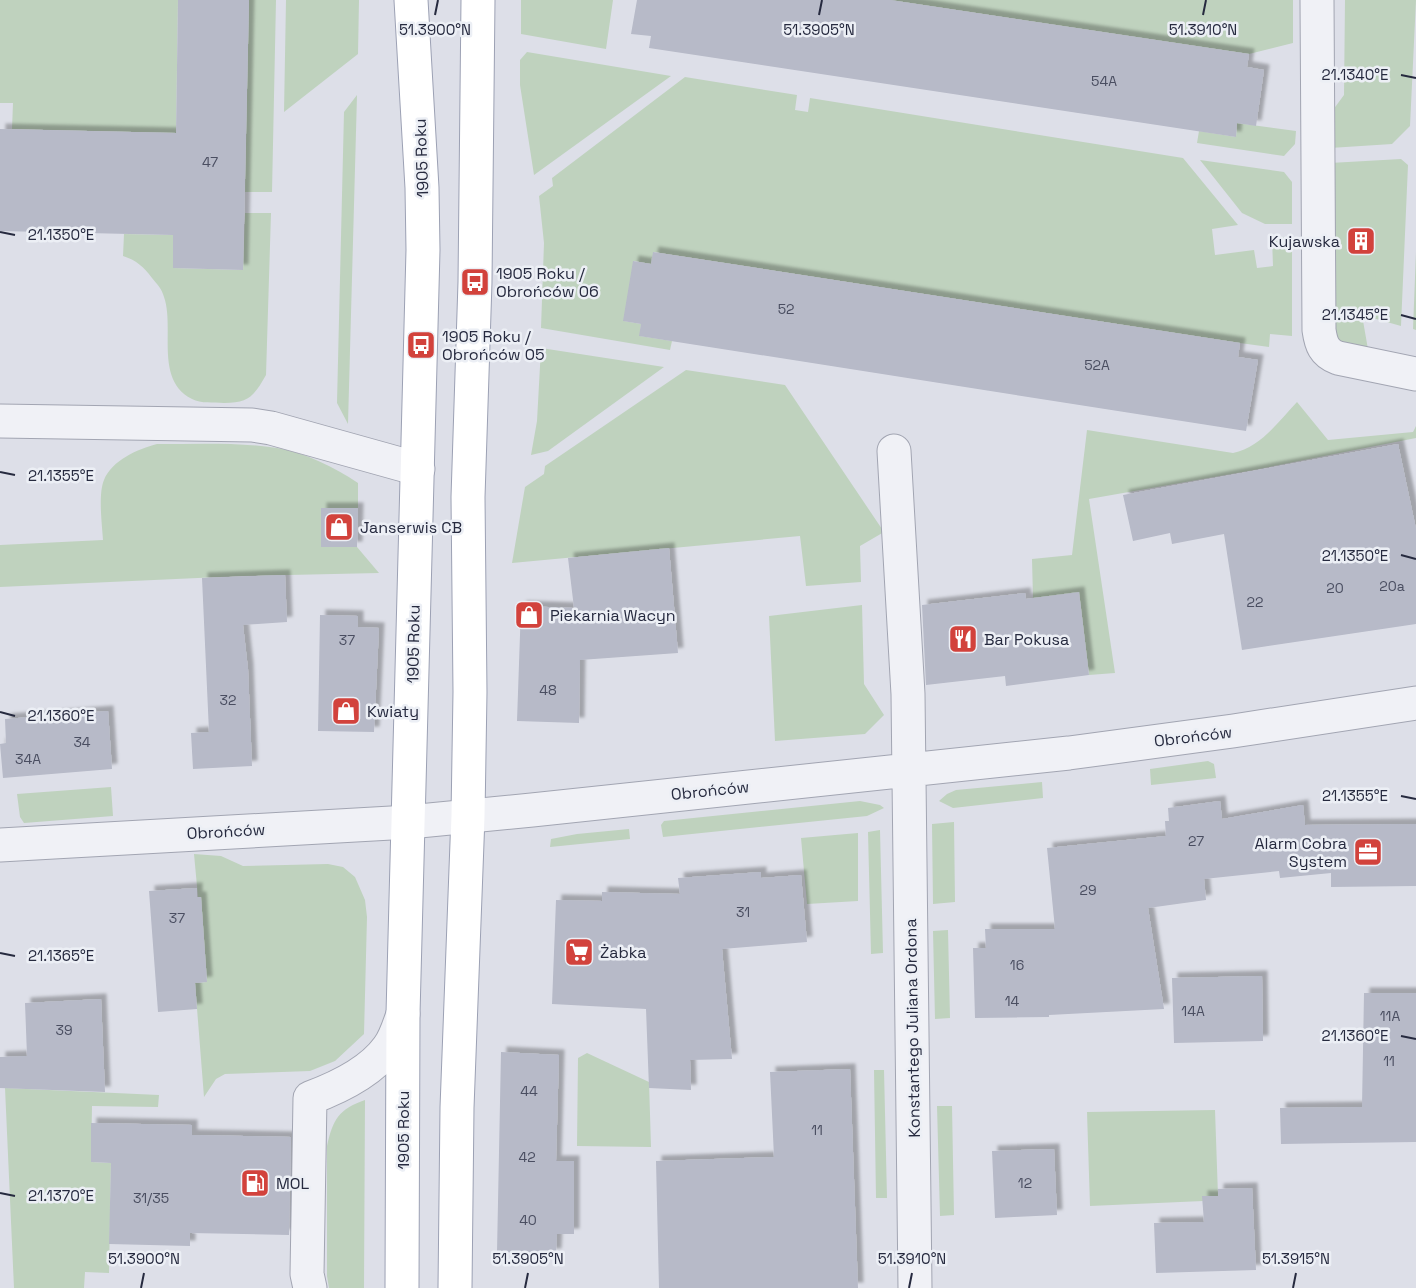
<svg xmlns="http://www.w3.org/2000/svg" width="1416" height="1288" font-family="'Space Grotesk',sans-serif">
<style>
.green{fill:#bfd2be}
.building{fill:#b7bac8;filter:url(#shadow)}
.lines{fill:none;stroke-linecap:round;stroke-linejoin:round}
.minor-casing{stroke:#a2a5b2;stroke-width:35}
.major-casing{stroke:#9ca1b4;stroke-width:35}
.minor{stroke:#f0f1f6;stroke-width:33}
.major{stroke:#fff;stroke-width:33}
.ticks{fill:none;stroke:#262a3f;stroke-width:2}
.labels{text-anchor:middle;stroke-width:5;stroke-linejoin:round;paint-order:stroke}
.number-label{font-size:14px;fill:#4a4e61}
.street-label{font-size:16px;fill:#262a3f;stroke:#eceff5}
.poi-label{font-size:16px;fill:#262a3f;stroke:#eceff5;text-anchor:start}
.ticks-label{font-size:15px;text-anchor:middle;fill:#262a3f;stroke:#eceff5;stroke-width:5;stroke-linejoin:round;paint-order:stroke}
</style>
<defs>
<filter id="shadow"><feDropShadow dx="5.5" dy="-5.5" stdDeviation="1.5" flood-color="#0004"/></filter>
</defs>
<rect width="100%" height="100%" fill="#dddfe8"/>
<path class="green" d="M0,0h178l-2,133 -164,-4 1,-26h-13z
M249,0h27l-4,192h-27z
M286,0h73l-1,54 -74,58z
M521,0h92l-7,49 -85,-15z
M890,0h403v43l-44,11z
M1345,0h71l-6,126 -18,18 -62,4v-34l14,-19z
M527,52l144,24 -137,99 -14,-90v-25z
M685,77l112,18 -2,15 13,2 2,-14 373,60 55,67 -26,4 3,26 39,-5 3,18 16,-2 -1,-28 20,-1v99l-22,-2 -1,13 -29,-4 -586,-91 -3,12 -17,-3 -10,60 17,3 -1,12 32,5 -2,9 -129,-22 3,-85 -5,-47 14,-10 -1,-8z
M357,95l-9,329 -11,-21 7,-291z
M1237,123l59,8 -1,13 -11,12 -87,-13 2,-12 37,6z
M1401,159l7,6 -7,161 -39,-11 7,40 -33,-12 -6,-180z
M1200,160l84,12 8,10v42h-27l-23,-11z
M245,213h26l-5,162c-12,21 -17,28 -42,28 -10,-1 -23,1 -32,-4 -38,-19 -17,-71 -28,-102 -2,-8 -7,-13 -12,-19 -8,-11 -16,-18 -29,-22l1,-22 49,1v33l70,2z
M1416,252v78l-3,-1z
M541,348l123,19 -116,84 -17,4 6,-34z
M686,370l99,15 99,147 -24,14 1,36 -55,4 -6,-50 -288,27 13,-76 19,-13 1,-8z
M1297,402l31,38 85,-8 3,-6v12l-162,32 -165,29 26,174 -26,2 -10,-82 -46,5 -1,-39 40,-4 15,-125 146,23c28,-6 45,-31 64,-51z
M157,444c40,0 81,-2 120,4 29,5 57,19 81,35v25h-37v38l36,1 22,26 -137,3 -242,11v-42l103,-5c-1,-16 -5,-46 1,-60 8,-20 34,-31 53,-36z
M862,605l2,79 20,31 -19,19 -90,7 -6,-125z
M1208,761l6,3 2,14 -65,7 -1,-16z
M1042,782l1,16 -90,10 -14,-7 8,-7 9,-4z
M111,787l2,29 -89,7 -4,-6 -3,-23z
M860,801l20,4 4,3 -17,8 -204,21 -2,-12 3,-4z
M954,822l1,80 -22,2 -1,-80z
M629,829l1,10 -80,8 1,-8 26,-5z
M880,830l3,123 -12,1 -3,-122z
M858,833v68l-51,3 -6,-66z
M194,854l27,2 22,10 85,-2 15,3 12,10 10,23 2,17 -3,117 -29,27 -25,10 -85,3 -9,5 -12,18 -9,-114 12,-1 -6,-84 -3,-1z
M948,930l2,88 -15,1 -2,-88z
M587,1053l62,29 2,65 -74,-1 1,-88z
M874,1070h10l3,128h-11z
M5,1088l154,7 -1,12 -66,-1 -1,56 20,1 -2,110 -24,-1 -1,16h-70z
M365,1100l-1,188h-35l-2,-12v-130c6,-27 12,-37 38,-46z
M952,1106l2,109 -14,1 -3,-110z
M1215,1110l3,86 -15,5 -113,5 -3,-94z"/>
<path class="building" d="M178,0h71l-6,270 -70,-2v-33l-173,-4v-102l176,4z
M637,0h253l359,54 -2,13 17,3 -8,56 -19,-3 -1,14 -587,-89 2,-12 -20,-2z
M653,252l587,91 -2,14 20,3 -12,71 -607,-95 2,-12 -18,-3 10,-60 18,3z
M1398,444l18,85v95l-174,26 -18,-116 -52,10 -2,-11 -37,8 -10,-46z
M321,508h37l-1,39h-36z
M669,548l9,105 -98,7 -1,63 -62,-2 4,-115 53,2 -6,-50z
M285,575l2,47 -44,3 5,44 4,97 -59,3 -2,-36 18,-1 -7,-154z
M1079,592l10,83 -83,11 -1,-10 -79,9 -4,-80 103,-12 1,6z
M320,615l38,1v11l21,1 -5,104 -56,-1z
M108,711l4,58 -109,9 -3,-34 6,-1 -1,-24z
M1220,801l2,18 81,-14 2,20 111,-1v62l-85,1v-14l-51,5 -1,-7 -75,8 2,21 -58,8 16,101 -115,6v2l-74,1 -2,-70h13l-1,-19h70l-8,-81 119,-12 -1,-15h4l-1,-13z
M761,872v6l40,-3 6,67 -85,7 10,110 -42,1 1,30 -42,-2 -3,-79 -94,-5 4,-104 46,1v-9l78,2 -2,-16z
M197,888v9h4l6,85 -12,1 2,26 -39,3 -9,-121z
M1262,976l1,65 -89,2 -2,-65z
M1364,993h52v149l-135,2 -1,-36 82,-1z
M101,999l4,93 -105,-4v-31l27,-1 -2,-53z
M501,1052l58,3 -3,106h18v73h-17l-1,20 -59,-2z
M850,1069l8,219h-199l-3,-127 118,-4 -4,-85z
M91,1123l101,2v10l99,2 -2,98 -99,-2v13l-81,-2 2,-81 -20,-1z
M1054,1149l3,66 -62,3 -3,-67z
M1252,1188l4,82 -100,3 -2,-50 50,-1 -2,-26h16v-7z"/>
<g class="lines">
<g class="minor-casing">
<path id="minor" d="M1317,0l2,330c2,14 5,23 19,28l78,16
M0,421l252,4 19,3 147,41
M894,451l14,243 7,594
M0,845l409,-23 123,-12 537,-57 164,-22 183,-28
M310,1288l-3,-14 3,-176c27,-10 60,-25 78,-50 7,-9 11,-22 15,-34"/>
</g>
<g class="major-casing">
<path id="major" d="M402,1288l1,-274 20,-764 -1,-62 -11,-188
M455,1288l2,-180 11,-292 2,-124 -2,-195 7,-215 3,-282"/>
</g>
<use href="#minor" class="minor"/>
<use href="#major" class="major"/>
</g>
<path class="ticks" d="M435,15l3,-15M819,15l3,-15M1203,15l3,-15M1401,75l15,3M0,232l15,3M1401,315l15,4M0,472l15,3M1401,555l15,4M0,712l15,4M1401,796l15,3M0,953l15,3M1401,1036l15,3M0,1193l15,3M141,1288l3,-15M525,1288l3,-15M909,1288l3,-15M1293,1288l3,-15"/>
<defs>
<g id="building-square" transform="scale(1.5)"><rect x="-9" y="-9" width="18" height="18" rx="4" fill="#d2423c" stroke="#eceff5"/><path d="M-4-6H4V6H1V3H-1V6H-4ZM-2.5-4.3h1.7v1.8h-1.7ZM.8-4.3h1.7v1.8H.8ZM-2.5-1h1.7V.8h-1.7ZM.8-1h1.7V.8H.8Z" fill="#fff"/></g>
<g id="bus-square" transform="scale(1.5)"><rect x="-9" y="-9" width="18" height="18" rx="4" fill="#d2423c" stroke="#eceff5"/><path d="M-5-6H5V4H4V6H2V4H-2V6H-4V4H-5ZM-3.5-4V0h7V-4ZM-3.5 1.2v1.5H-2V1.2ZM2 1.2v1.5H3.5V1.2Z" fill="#fff"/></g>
<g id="shop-square" transform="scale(1.5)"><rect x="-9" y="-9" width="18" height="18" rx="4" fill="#d2423c" stroke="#eceff5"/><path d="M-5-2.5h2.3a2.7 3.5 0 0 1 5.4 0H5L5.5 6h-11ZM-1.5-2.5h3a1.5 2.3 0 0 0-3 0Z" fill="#fff"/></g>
<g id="restaurant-square" transform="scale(1.5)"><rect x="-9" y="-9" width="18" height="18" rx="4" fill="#d2423c" stroke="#eceff5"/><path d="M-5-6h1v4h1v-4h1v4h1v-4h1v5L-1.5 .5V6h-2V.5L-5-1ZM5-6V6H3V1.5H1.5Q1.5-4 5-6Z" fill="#fff"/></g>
<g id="office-square" transform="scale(1.5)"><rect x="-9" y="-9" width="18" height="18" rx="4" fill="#d2423c" stroke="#eceff5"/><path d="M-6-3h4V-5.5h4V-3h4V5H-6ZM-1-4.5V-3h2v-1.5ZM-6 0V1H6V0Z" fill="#fff"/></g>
<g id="supermarket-square" transform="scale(1.5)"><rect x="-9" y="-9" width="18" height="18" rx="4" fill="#d2423c" stroke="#eceff5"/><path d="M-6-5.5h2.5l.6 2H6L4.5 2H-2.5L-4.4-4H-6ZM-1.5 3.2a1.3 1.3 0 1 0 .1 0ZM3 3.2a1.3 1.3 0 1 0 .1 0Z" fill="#fff"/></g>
<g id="fuel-square" transform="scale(1.5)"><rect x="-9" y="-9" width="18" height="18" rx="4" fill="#d2423c" stroke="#eceff5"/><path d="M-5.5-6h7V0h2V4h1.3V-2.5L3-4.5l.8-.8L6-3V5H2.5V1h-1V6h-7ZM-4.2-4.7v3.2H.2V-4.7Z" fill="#fff"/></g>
</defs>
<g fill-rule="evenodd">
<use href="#building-square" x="1361" y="241"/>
<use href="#bus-square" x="475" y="282"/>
<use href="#bus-square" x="421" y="345"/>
<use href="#shop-square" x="339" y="527"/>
<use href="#shop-square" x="529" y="615"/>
<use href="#restaurant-square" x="963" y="639"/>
<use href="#shop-square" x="346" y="711"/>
<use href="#office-square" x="1368" y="852"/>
<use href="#supermarket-square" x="579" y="952"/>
<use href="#fuel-square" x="255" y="1183"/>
</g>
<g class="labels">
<g class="number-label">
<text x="1104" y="86">54A</text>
<text x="210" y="167">47</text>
<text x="786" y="314">52</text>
<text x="1097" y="370">52A</text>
<text x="1392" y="591">20a</text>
<text x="1335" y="593">20</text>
<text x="1255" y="607">22</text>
<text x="347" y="645">37</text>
<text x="548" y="695">48</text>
<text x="228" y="705">32</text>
<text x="82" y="747">34</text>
<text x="28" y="764">34A</text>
<text x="1196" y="846">27</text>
<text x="1088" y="895">29</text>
<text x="743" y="917">31</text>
<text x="177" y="923">37</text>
<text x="1017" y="970">16</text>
<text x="1012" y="1006">14</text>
<text x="1193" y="1016">14A</text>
<text x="1390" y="1021">11A</text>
<text x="64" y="1035">39</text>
<text x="1389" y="1066">11</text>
<text x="529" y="1096">44</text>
<text x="817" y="1135">11</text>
<text x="527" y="1162">42</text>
<text x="1025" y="1188">12</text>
<text x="151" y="1203">31/35</text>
<text x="528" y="1225">40</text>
</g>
<g class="street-label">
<text transform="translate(421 158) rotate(-92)" y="6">1905 Roku</text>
<text transform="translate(413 644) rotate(-89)" y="6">1905 Roku</text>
<text transform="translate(1193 736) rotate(-7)" y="6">Obrońców</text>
<text transform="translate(710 790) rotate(-6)" y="6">Obrońców</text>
<text transform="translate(226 831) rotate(-3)" y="6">Obrońców</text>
<text transform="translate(912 1028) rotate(-91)" y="6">Konstantego Juliana Ordona</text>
<text transform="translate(403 1130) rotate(-90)" y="6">1905 Roku</text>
</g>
<g class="poi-label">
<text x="1340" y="247" text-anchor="end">Kujawska</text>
<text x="496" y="279">1905 Roku /<tspan x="496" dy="18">Obrońców 06</tspan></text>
<text x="442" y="342">1905 Roku /<tspan x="442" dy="18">Obrońców 05</tspan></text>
<text x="360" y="533">Janserwis CB</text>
<text x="550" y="621">Piekarnia Wacyn</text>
<text x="984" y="645">Bar Pokusa</text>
<text x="367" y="717">Kwiaty</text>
<text x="1347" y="849" text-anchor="end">Alarm Cobra<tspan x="1347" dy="18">System</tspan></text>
<text x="600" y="958">Żabka</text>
<text x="276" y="1189">MOL</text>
</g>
</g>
<g class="ticks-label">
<text x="435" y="35">51.3900°N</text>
<text x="819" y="35">51.3905°N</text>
<text x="1203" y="35">51.3910°N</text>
<text x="1355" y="80">21.1340°E</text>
<text x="61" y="240">21.1350°E</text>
<text x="1355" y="320">21.1345°E</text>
<text x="61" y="481">21.1355°E</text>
<text x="1355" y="561">21.1350°E</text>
<text x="61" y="721">21.1360°E</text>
<text x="1355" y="801">21.1355°E</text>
<text x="61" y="961">21.1365°E</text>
<text x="1355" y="1041">21.1360°E</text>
<text x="61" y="1201">21.1370°E</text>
<text x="144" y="1264">51.3900°N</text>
<text x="528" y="1264">51.3905°N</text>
<text x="912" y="1264">51.3910°N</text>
<text x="1296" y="1264">51.3915°N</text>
</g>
</svg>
